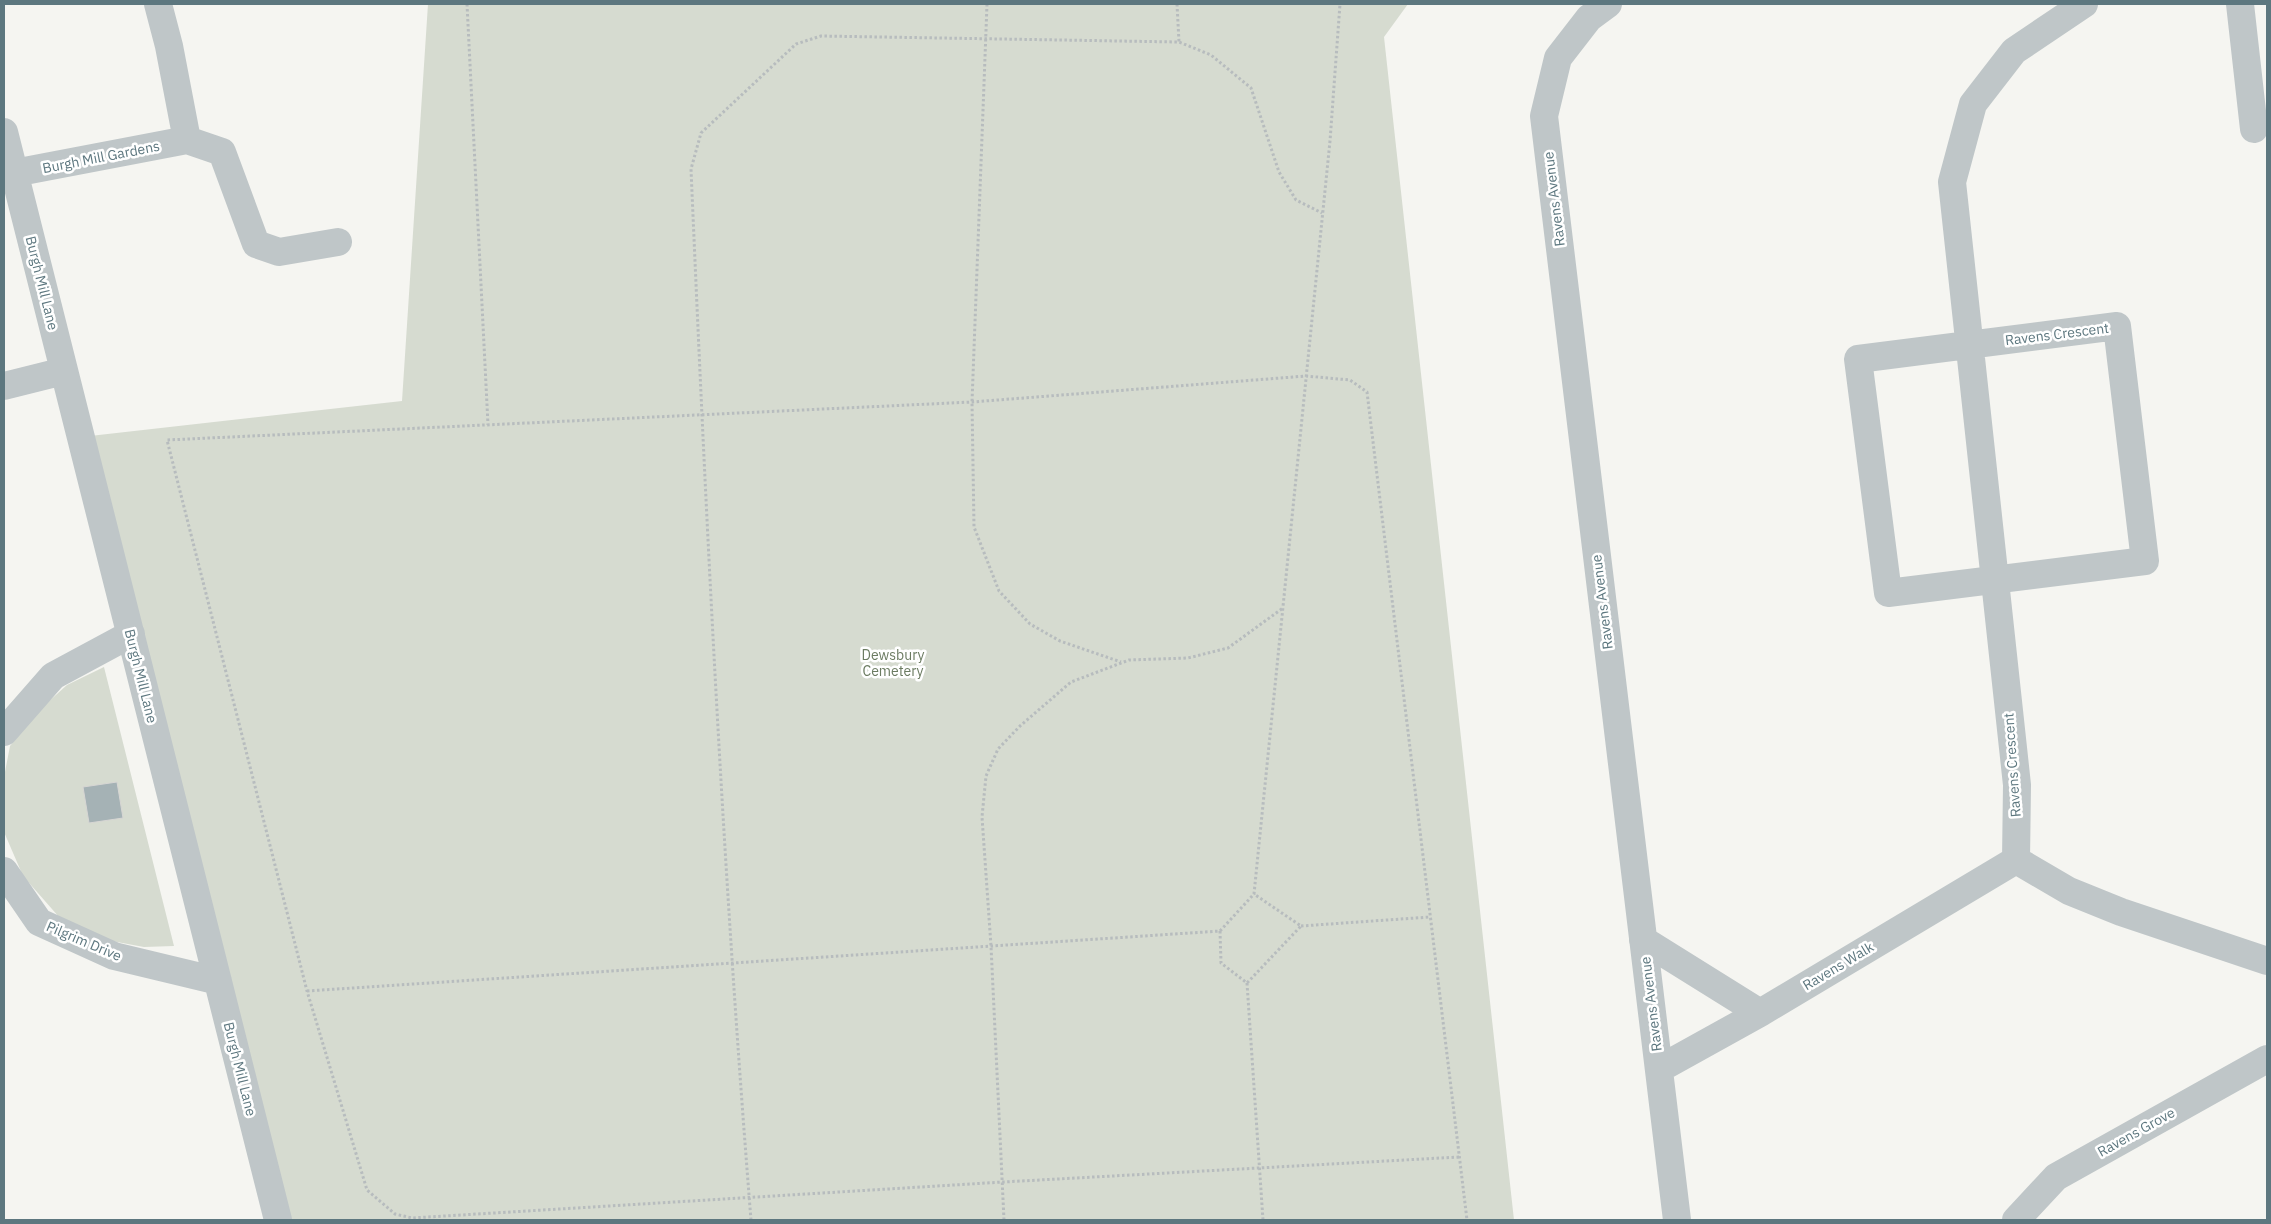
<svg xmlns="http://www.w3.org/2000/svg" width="2271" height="1224" font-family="'IBM Plex Sans',sans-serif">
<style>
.green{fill:#d6dbd0}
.building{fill:#a5b2b5;stroke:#d7d6d4}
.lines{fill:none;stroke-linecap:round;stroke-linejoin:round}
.path{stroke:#b7bcbe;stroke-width:3;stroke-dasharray:2.5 2.5;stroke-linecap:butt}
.minor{stroke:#bfc6c8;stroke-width:28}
.labels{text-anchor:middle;stroke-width:5;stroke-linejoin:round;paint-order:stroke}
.street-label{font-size:14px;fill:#5d777f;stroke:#fff}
.park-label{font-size:14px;fill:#6b7b61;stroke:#fff}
</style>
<rect width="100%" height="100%" fill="#f5f5f1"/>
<path class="green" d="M428,4h980l-24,33 130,1183h-1236l-197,-783 321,-36z
M104,667l3,12 67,267 -30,1 -43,-8 -42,-22 -36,-41 -19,-44v-55l6,-31 27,-34 30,-27z"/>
<path class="building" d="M117,782l6,36 -34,5 -6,-36z"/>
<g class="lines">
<path class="path" d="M467,4l21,421
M987,4l-15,398 2,125 25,64 31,33 30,17 61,21
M1177,4l2,38
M1301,926l129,-9
M1220,931l1,32 26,20 54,-57 -47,-32
M1247,983l16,237
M307,991l913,-60 34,-37 76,-753 10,-137
M1459,1157l-456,25 -591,36 -17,-4 -28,-24 -60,-199 -140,-551 805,-38 334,-26 44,4 17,12 100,828
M751,1220c-28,-350 -45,-701 -60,-1051l10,-36 95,-89 25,-8 358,6 32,13 40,33 28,84 17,28 26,13
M1004,1220l-13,-274 -9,-129 4,-41 12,-27 22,-23 51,-44 58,-22 59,-2 40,-10 55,-40"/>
<path class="minor" d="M1608,4l-19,14 -31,40 -14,58 133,1104
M2084,4l-70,47 -41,53 -21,78 65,603 -1,75 53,31 52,21 146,49
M2240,4l14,125
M4,132l274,1088
M187,140l35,12 34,92 23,8 59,-10
M14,173l173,-33 -18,-94 -11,-42
M2117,326l28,235 -257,32 -30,-234z
M4,386l60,-15
M4,732l49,-56 78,-42
M4,871l35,51 75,34 104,25
M1643,940l117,73
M1659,1069l101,-56 256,-153
M2016,1220l40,-43 211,-118"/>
</g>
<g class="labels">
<g class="street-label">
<text transform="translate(101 157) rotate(-11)" y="5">Burgh Mill Gardens</text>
<text transform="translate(1554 199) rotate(-97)" y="5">Ravens Avenue</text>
<text transform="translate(42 283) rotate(76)" y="5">Burgh Mill Lane</text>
<text transform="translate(2057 334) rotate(-7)" y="5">Ravens Crescent</text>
<text transform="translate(1602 602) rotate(-97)" y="5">Ravens Avenue</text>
<text transform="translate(141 676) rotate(76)" y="5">Burgh Mill Lane</text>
<text transform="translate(2012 765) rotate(-94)" y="5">Ravens Crescent</text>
<text transform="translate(84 941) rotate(23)" y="5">Pilgrim Drive</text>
<text transform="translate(1838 966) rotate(-31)" y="5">Ravens Walk</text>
<text transform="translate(1651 1004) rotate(-97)" y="5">Ravens Avenue</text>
<text transform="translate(240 1069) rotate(76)" y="5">Burgh Mill Lane</text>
<text transform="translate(2136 1132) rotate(-29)" y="5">Ravens Grove</text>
</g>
<g class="park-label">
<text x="893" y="660">Dewsbury<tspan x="893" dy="16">Cemetery</tspan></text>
</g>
</g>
<rect width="2271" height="1224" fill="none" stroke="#5d777f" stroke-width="10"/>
</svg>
